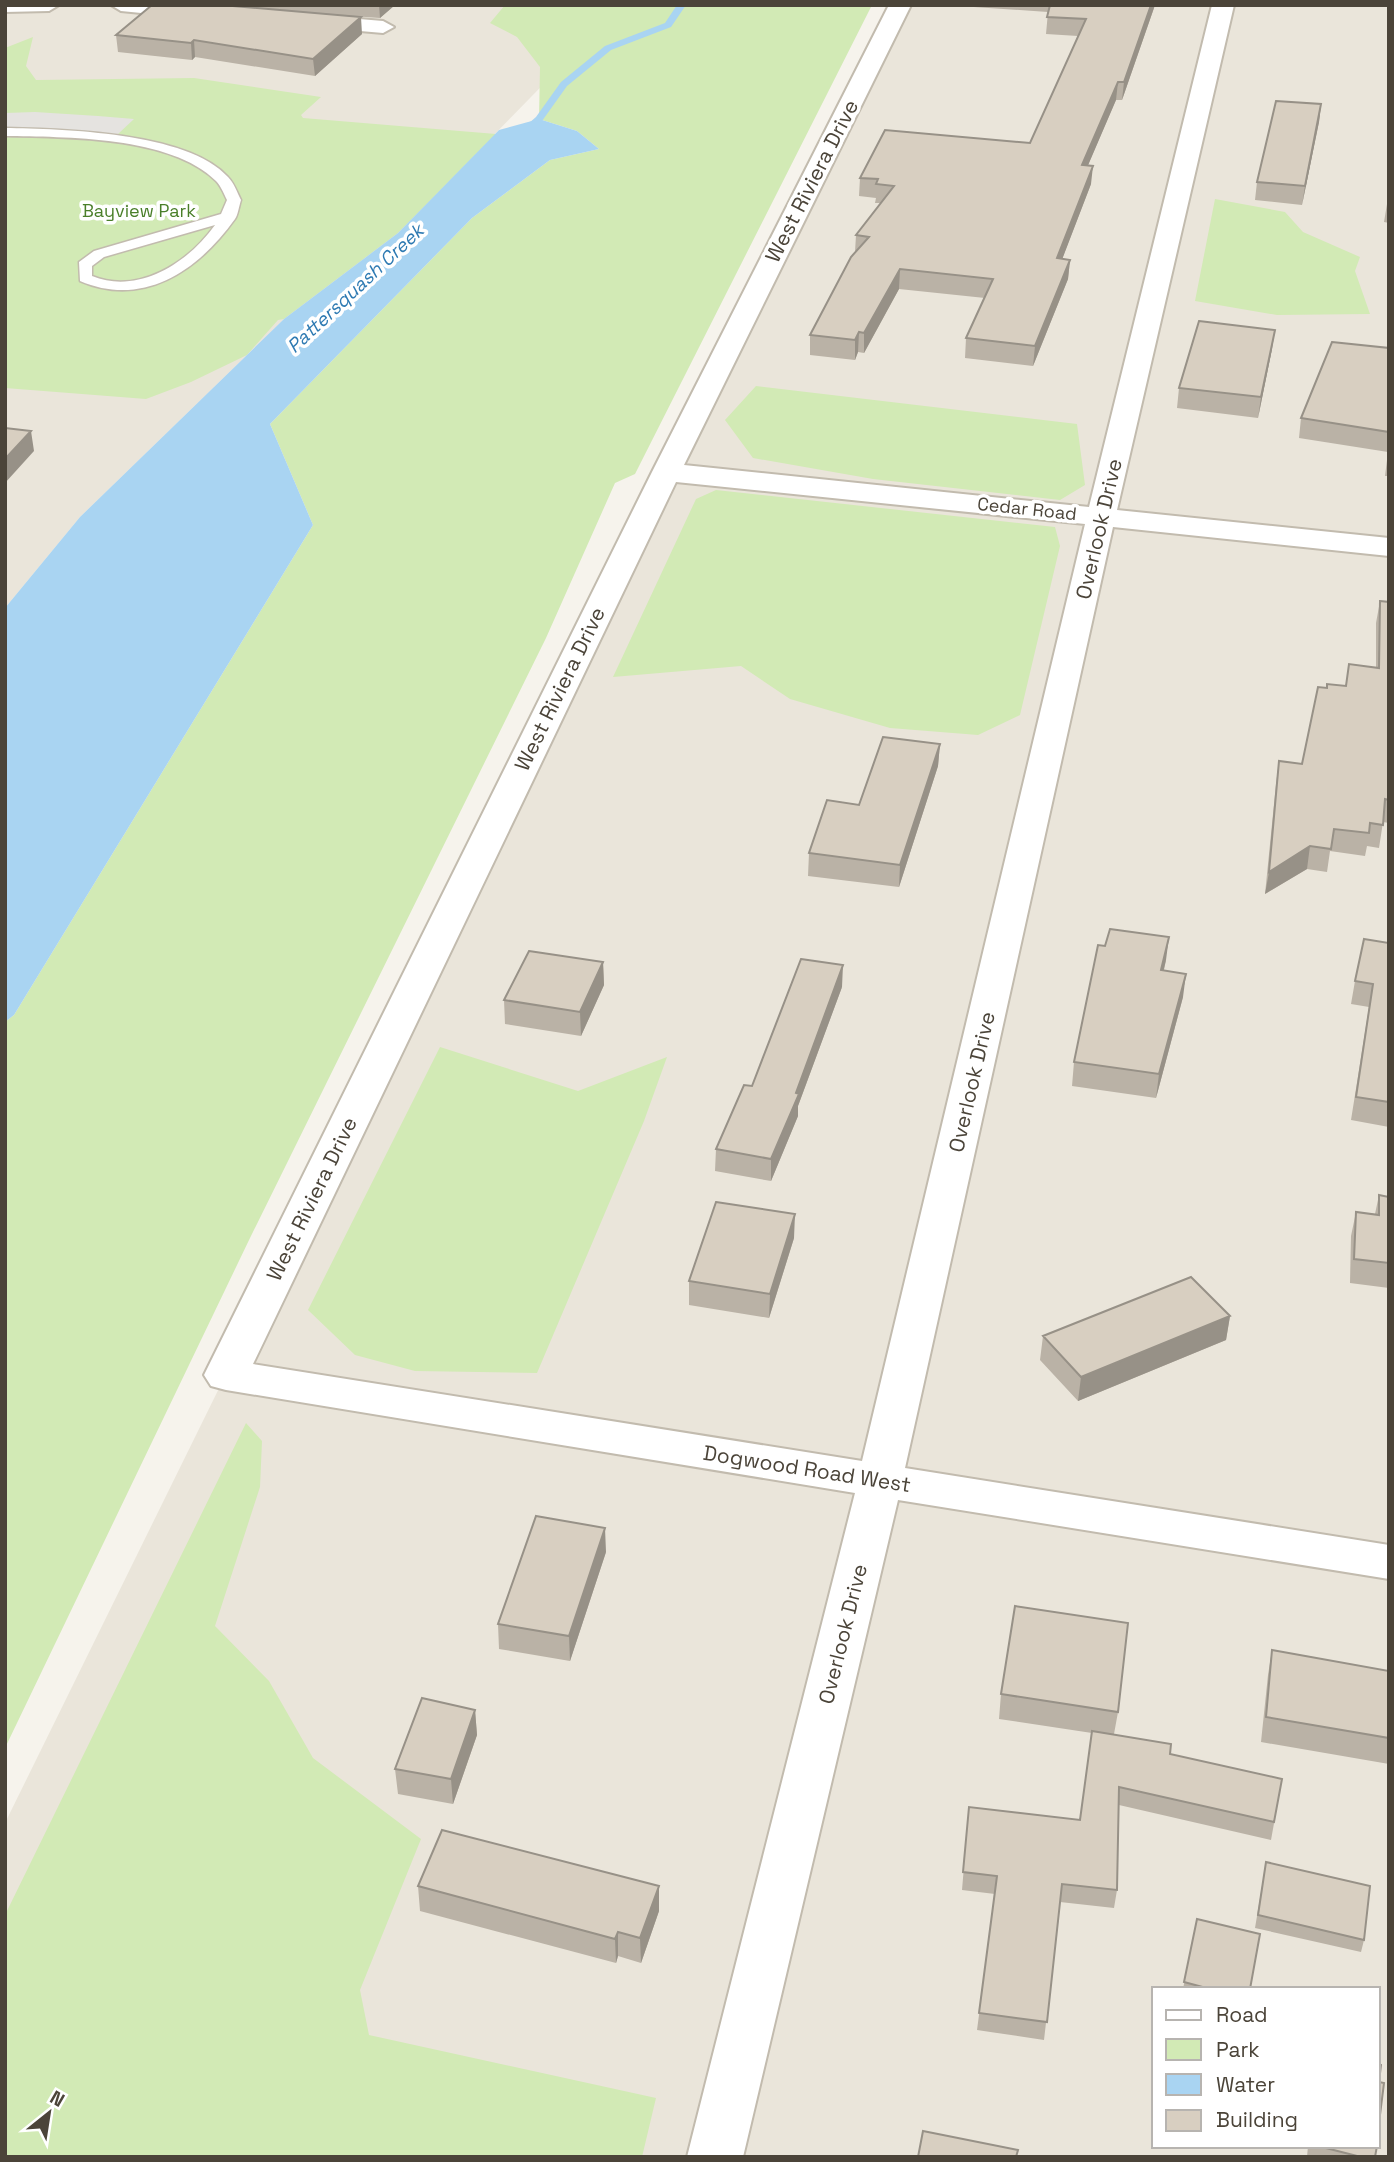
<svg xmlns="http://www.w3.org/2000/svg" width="1394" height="2162" font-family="'Space Grotesk',sans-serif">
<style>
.residential{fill:#eae5da;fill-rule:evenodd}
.green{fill:#d2eab5}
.parking{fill:#e5e3e0}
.water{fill:#a9d4f2}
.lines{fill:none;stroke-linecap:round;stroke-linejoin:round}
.stream{fill:#a9d4f2;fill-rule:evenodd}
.service-casing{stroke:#c2bbae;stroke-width:3}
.minor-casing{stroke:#c2bbae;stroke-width:4}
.service{fill:#fff;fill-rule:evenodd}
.minor{fill:#fff;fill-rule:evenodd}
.wall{fill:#bab2a6}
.shaded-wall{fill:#979187}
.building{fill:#d8cfc1;stroke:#979187;stroke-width:2}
.labels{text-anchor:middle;stroke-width:7;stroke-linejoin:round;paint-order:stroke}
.far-park-label{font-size:18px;fill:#4a7f2a;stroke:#fff}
.far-street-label{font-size:18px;fill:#4b4439;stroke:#fff}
.far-water-label{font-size:19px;font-style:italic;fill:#2e7ab2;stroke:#fff}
.street-label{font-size:21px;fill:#4b4439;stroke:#fff}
</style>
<rect width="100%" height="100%" fill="#f6f3ec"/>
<path class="residential" d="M5,5h616l-223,228 -114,86 -204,198 -75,91z
M900,5h489v2152h-1384v-334zM1154,1989h224v157h-224z"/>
<path class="green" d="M505,5h367l-237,469 -20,9 -69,155 -296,600 -245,510v-726l9,-7 299,-490 -43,-101 202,-206 78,-58 49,-11 -22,-18 -38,-12 1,-52 -23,-30 -27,-14z
M33,37l-7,29 10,14 158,-2 127,19 -20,18 2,3 193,16 -98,99 -114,86 -6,1 -31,35 -56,27 -45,17 -141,-11v-340z
M1215,199l70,13 18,20 57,25 -5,14 15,43 -93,1 -82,-14z
M756,386l321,38 8,61 -25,15 -187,-21 -120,-21 -28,-38z
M716,490l339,37 5,19 -40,169 -42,20 -88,-7 -100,-29 -49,-33 -128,11 83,-178z
M440,1047l138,44 89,-34 -23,64 -107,252 -122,-2 -60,-16 -47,-45z
M246,1423l16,18 -2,46 -45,139 54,55 44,77 108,81 -61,151 9,45 287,63 -14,59h-637v-242z"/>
<path class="parking" d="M35,112l63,4 36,3 -17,16 -112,-8v-14z"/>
<path class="water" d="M539,119l38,12 22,18 -49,11 -78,58 -202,206 43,101 -299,490 -9,7v-414l75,-91 204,-198 114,-86 101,-103z"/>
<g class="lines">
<path class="stream" d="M677,5h9l-15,22 -60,23 -44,36 -25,35 -15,13h-6v-4l15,-13 25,-35 44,-36 60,-23z"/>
<g class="service-casing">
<path id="service" d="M5,128c57,1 183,4 223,49 6,6 9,15 13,23 -2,6 -3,15 -6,19 -37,52 -92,89 -155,62l-1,-19 15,-11 127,-37 6,-14c-3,-6 -6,-14 -11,-19 -45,-45 -151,-44 -211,-45zM215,225c-27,38 -77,70 -123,51v-10l12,-9z"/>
</g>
<g class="minor-casing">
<path id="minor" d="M5,5h54l-10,6 -44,1z
M111,5h77l22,3 3,5 -11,6 -81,-8z
M889,5h22l-227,460 405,42 123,-502h22l-117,505 272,28v18l-276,-29 -208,941 484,77v34l-491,-79 -155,657h-56l168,-664 -629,-103 -15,-4 -7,-11 448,-903zM676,482l409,42 -223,937 -609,-97z
M311,15l72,6 11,6 -11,6 -80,-7 -3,-5z"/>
</g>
<use href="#service" class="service"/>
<use href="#minor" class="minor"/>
</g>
<path class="wall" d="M152,5h243l-15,13 -57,-4 39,20 -47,42 -120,-19 -3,3 -74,-8 -2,-17z
M959,5h196l-33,95h-6l-28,65 3,19 -29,75 8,1 -2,19 -35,87 -68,-8 1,-20 19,-40 -86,-9 -35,64 -6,-1 -3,8 -45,-5v-20l45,-83 1,-17 25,-32h-6l1,-5 -17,-2 1,-18 170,-35 48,-107 -32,-2 2,-22 -89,-6z
M1321,104l-2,18 -17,83 -47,-5 2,-18z
M1389,199v24l-5,-1 3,-18z
M1389,348v128h-4l3,-24 -89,-14 2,-20z
M1272,349l-14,69 -81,-10 2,-20z
M1380,601l9,1v221l-6,-1 -4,26 -12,-2 -2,10 -35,-5 -3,21 -20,-3 -42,25 11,-110 3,-23 23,3 24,-76 19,-2 31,-19v-44z
M940,744l-2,22 -39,121 -91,-11 1,-23 50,-48z
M1389,943v184l-38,-7 18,-113 -18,-3 4,-23z
M1166,960l-2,10 19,27 -27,101 -84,-12 2,-24z
M603,962l1,23 -23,51 -76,-12 -1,-24z
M842,987l-44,119v10l-27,65 -56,-10 1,-22 36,-63z
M1379,1195l10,2v91l-39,-5 1,-47 5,-24 19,2z
M794,1238l-25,80 -80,-13v-24z
M1230,1316l-4,24 -148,61 -38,-41 3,-24z
M606,1552l-36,109 -71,-12 -1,-25z
M1272,1650l117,21v93l-128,-22 7,-67z
M1001,1694l117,18 -4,22 56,20 112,25 -11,61 -152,-35 -2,85 -3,18 -54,-6 -16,138 -67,-10 18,-136 -33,-4 7,-83 111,13 12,-87 -93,-14z
M475,1710l2,25 -24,69 -55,-10 -3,-25z
M1266,1862l98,78 -3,12 -106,-24z
M418,1886l241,25 -18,52 -23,-7 -2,7 -196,-52z
M1197,1919l53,70h-67z
M1308,2146h69l-2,11h-68z"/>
<path class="shaded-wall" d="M379,5h16l-15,13z
M1151,5h4l-33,95 2,-18z
M361,17l1,17 -47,42 -2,-17z
M194,40l1,17 -3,3 -1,-17z
M1118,82l-2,18 -36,84 2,-19z
M1321,104l-2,18 -17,83 3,-19z
M1093,166l-2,18 -36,94 2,-20z
M1070,260l-2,19 -35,87 2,-20z
M900,269l-1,20 -35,64v-20z
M1275,330l-3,19 -14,69 3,-21z
M859,332l-1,20 -3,8v-20z
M31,431l3,20 -29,32v-24z
M940,744l-2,22 -39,121 1,-22z
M1310,846l-3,23 -42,25 4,-22z
M1169,937l-3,23 -8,33 3,-23z
M603,962l1,23 -23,51 -1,-24z
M843,965l-1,22 -44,119v10l-27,65v-22z
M1186,974l-3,23 -27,101 3,-24z
M795,1214l-1,24 -25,80 1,-24z
M1230,1316l-4,24 -148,61 3,-24z
M605,1528l1,24 -36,109 -1,-25z
M475,1710l2,25 -24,69 -2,-25z
M659,1886v25l-18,52 -1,-25z
M618,1932v24l-2,7 -1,-24z"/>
<path class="building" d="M152,5h69l140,12 -48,42 -119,-19 -3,3 -75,-8z
M1050,5h101l-27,77h-6l-36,83 11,1 -36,92 13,2 -35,86 -69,-8 27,-59 -93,-10 -36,64 -5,-1 -4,8 -45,-5 41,-78 18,-20 -13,-2 38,-49 -18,-2 2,-5 -18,-1 25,-48 145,13 56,-124 -39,-2z
M1276,101l45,3 -16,82 -48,-4z
M1199,321l76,9 -14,67 -82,-9z
M1332,342l57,6v84l-88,-14z
M5,428l26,3 -26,28z
M1380,601l9,1v198l-4,-1 -2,26 -13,-2 -1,10 -35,-4 -3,20 -21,-3 -41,26 10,-111 23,3 16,-77 9,1v-4l19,2 3,-22 30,4z
M883,737l57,7 -40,121 -91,-12 18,-53 32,5z
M1110,929l59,8 -8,33 25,4 -27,100 -85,-12 24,-117 7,1z
M1364,939l25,4v159l-33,-5 17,-113 -18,-3z
M529,951l74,11 -23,50 -76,-12z
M801,959l42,6 -47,128 3,1 -28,65 -55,-10 28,-64 8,1z
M1379,1195l10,2v66l-35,-4 2,-47 23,3z
M716,1202l79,12 -25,80 -81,-13z
M1191,1277l39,39 -149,61 -38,-41z
M536,1516l69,12 -36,108 -71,-12z
M1015,1606l113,17 -10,89 -117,-18z
M1272,1650l117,21v67l-123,-21z
M422,1698l53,12 -24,69 -56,-10z
M1092,1731l79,13 -1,10 112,25 -8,43 -155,-35 -2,103 -55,-6 -15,138 -68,-9 18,-137 -34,-4 6,-65 111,13z
M442,1830l217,56 -19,52 -22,-6 -3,7 -197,-53z
M1266,1862l104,24 -6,54 -106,-25z
M1197,1919l63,15 -10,55h-40l-26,-7z
M1378,2064l3,1 -2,17 5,1 -6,48z
M923,2131l95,19 -2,7h-98z
M1318,2146h59l-2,11h-14z"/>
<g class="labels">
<g class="far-park-label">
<text x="139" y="217">Bayview Park</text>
</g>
<g class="far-street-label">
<text transform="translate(1027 509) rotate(6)" y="6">Cedar Road</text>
</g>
<g class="far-water-label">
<text transform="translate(355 288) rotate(-43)" y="7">Pattersquash Creek</text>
</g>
<g class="street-label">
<text transform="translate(812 181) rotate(-63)" y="7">West Riviera Drive</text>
<text transform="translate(1099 529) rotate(-77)" y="7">Overlook Drive</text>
<text transform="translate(560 689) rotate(-64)" y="7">West Riviera Drive</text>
<text transform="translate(972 1082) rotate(-77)" y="7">Overlook Drive</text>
<text transform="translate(312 1199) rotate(-64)" y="7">West Riviera Drive</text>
<text transform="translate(807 1469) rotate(9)" y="7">Dogwood Road West</text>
<text transform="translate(843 1634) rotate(-76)" y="7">Overlook Drive</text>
</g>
</g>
<rect width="1394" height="2162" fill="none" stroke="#4b4439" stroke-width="14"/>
<rect x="1152" y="1987" width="228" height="161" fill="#ffffff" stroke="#b7b4b0" stroke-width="2"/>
<rect x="1166" y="2010" width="35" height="10" fill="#ffffff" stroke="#b7b4b0" stroke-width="2"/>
<text x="1216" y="2022" font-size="21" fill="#4b4439">Road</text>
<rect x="1166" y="2039" width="35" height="21" fill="#d2eab5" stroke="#b7b4b0" stroke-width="2"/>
<text x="1216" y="2057" font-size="21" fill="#4b4439">Park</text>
<rect x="1166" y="2074" width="35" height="21" fill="#a9d4f2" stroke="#b7b4b0" stroke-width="2"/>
<text x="1216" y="2092" font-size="21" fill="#4b4439">Water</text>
<rect x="1166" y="2110" width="35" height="21" fill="#d8cfc1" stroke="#b7b4b0" stroke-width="2"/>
<text x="1216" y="2127" font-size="21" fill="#4b4439">Building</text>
<g transform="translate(49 2113) rotate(30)" stroke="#ffffff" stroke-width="5" paint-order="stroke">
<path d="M0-5L12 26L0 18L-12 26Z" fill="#4b4439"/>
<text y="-10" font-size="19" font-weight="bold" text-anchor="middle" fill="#4b4439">N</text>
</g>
</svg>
